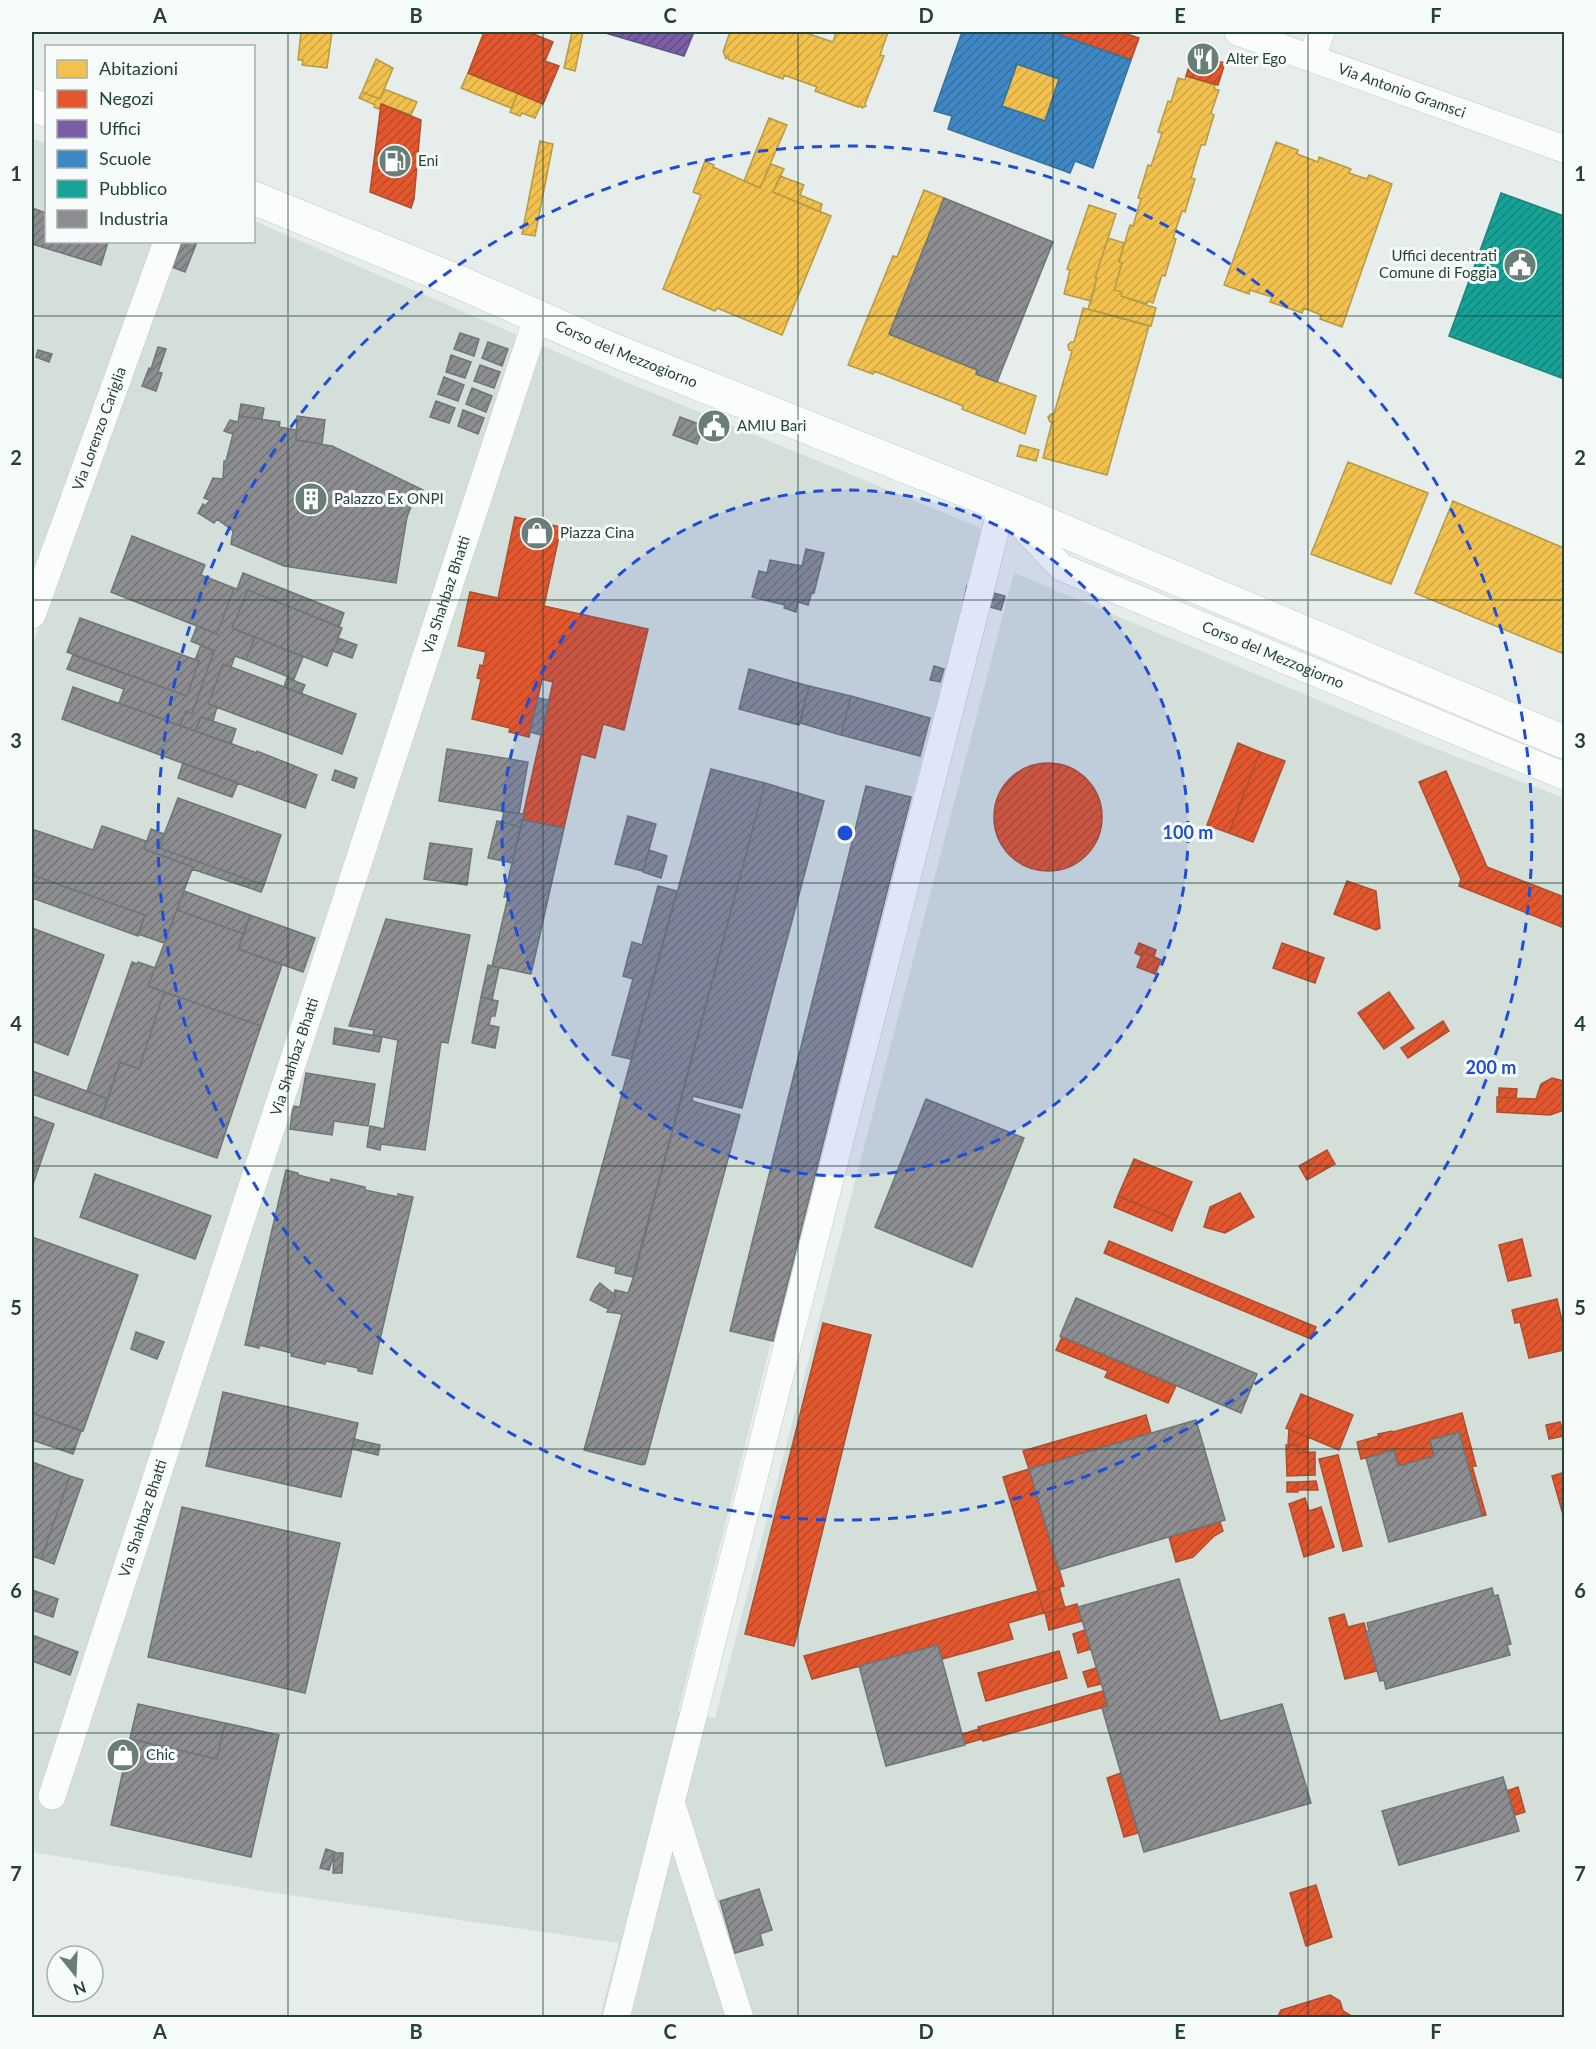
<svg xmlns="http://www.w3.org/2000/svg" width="1596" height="2049" font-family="Lato,sans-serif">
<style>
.built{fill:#d5dfda}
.homes{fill:url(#homes-hatch);stroke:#b49b48;stroke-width:1.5}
.shops{fill:url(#shops-hatch);stroke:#aa5131;stroke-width:1.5}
.offices{fill:url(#offices-hatch);stroke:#615686;stroke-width:1.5}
.schools{fill:url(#schools-hatch);stroke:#37739b;stroke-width:1.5;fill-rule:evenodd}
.public{fill:url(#public-hatch);stroke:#1b867c;stroke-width:1.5}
.industry{fill:url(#industry-hatch);stroke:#6d7777;stroke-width:1.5}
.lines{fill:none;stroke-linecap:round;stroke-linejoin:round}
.street-casing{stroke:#c4cac7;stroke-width:28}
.secondary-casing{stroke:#c3cbc7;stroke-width:34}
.street{stroke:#fbfcfc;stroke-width:27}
.secondary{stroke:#fbfcfc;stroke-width:33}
.grid{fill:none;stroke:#234339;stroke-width:1.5;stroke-opacity:0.55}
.ring{fill:none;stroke:#1d4ed8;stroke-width:3;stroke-dasharray:10 8}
.labels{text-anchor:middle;stroke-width:6;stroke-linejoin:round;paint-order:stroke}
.poi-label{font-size:15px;fill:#234339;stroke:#f7fbf9;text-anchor:start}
.street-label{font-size:15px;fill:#234339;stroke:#f7fbf9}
.centre{fill:#1d4ed8;stroke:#f7fbf9;stroke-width:3}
.ring-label{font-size:18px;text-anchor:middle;font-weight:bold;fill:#1d4ed8;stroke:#f7fbf9;stroke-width:6;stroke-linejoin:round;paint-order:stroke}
.neatline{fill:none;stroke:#234339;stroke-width:2}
.grid-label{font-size:20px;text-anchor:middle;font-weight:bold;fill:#234339}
</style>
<defs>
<pattern id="homes-hatch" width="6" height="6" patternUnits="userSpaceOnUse" patternTransform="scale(1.5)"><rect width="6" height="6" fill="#f2c14e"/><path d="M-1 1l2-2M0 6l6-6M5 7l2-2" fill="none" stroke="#cfa745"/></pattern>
<pattern id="shops-hatch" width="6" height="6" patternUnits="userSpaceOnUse" patternTransform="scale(1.5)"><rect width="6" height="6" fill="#e4572e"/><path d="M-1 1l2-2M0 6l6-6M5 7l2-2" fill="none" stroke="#b84a28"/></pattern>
<pattern id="offices-hatch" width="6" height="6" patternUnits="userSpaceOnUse" patternTransform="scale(1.5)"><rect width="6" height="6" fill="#7b5ea7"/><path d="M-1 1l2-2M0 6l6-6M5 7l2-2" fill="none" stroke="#5f4c82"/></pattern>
<pattern id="schools-hatch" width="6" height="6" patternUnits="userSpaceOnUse" patternTransform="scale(1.5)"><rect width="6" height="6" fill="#3f88c5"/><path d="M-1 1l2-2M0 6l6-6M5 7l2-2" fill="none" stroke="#3471a1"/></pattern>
<pattern id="public-hatch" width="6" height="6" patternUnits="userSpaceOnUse" patternTransform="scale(1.5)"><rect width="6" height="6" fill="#17a398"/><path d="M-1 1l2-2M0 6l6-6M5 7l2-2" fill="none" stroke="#14867d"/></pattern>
<pattern id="industry-hatch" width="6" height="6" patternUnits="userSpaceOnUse" patternTransform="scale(1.5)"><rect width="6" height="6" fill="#8d8d92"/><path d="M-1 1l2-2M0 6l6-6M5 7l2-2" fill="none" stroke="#737578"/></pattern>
</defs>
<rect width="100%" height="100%" fill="#e7edea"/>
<path class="built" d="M32,138l14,6v98h110l-124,330z
M254,221l372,161 357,147 -155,586 -150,597 37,6 299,-1145 407,170 143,55v1219h-964l19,-74 -344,-50 -243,-41v-1206l147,-404h75z"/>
<path class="homes" d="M301,32h31l-5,36 -25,-3 1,-5h-5z
M572,32h11l-8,39 -11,-3z
M730,32h73l30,10 3,-10h52l-8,23 4,1 -19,48 1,2 -4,2 -1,-2 -3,1 -43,-16 2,-4 -33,-12 -1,4 -54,-19 -1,-3 -2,2 -3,-8 2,-1 -1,-1z
M376,59l17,9 -13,31 -18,-7z
M1017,64l42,15 -14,42 -43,-15z
M468,73l50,20 -7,15 -50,-20z
M1186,76l29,9 -1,4 5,1 -8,23 3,2 -9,30h-4l-10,33 4,1 -10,33 -3,-1 -9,27 3,1 -11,37 -3,-1 -9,28 -5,-2 -1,3 -26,-8 1,-4 -8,-2 8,-27 -3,-1 11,-37 3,1 8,-27 -3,-1 10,-33 3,1 11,-33 -4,-1 10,-31 3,1 7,-24 7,2z
M384,89l33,13 -6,13 -29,-11 -3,5 -5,-2 1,-2 -16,-7 3,-6 18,7z
M518,93l24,10 -7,15 -13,-5 -2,3 -10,-4z
M769,118l18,7 -27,63 -16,-7z
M540,141l13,3 -18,92 -13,-2z
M1276,142l22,8 -1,4 21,8 1,-5 32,12 -2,4 18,6 2,-4 23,9 -50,143 -22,-8 1,-4 -17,-7 -2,5 -32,-11 2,-5 -22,-7 -1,4 -25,-9z
M705,161l9,4 -1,2 47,21 11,-24 13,5 -11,23 58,24 -49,119 -65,-27 -2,3 -52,-22 38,-94 -8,-3z
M780,176l24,9 -4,10 22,9 -2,8 -47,-20z
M924,190l20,8 -55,136 88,36 -1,4 60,22 -11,38 -63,-25 1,-3 -89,-35 -1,3 -25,-9 45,-109 4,1z
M1089,205l27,9 -21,64h2l-6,23 -27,-7 6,-24 -3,-1z
M1108,238l16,5 -5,19 3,1 -8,27 8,2 -1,4 35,12 -5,18 -63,-17 9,-31h-2z
M1083,308l66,18 -42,149 -64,-17 9,-36h-2l-2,-5 3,-3h3l18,-63 -3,-1 -1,-5 3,-3h3z
M1020,445l19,5 -3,11 -19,-5z
M1348,462l80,31 -37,91 -80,-30z
M1453,501l111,47v106l-149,-61z"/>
<path class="shops" d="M484,32h45l24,10 -8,19 14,5 -16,38 -75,-31z
M1051,32h70l18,6 -8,22z
M1193,54l32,9 -7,22 -32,-9z
M381,104l40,16 -7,79 -3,9 -41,-16z
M515,517l46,10 -17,79 104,23 -24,101 -21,-6 -8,34 -14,-4 -17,74 -42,-8 31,-138 -11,-3 -13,58 -20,-5 1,-4 -38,-9 9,-40 -4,-1 3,-13 3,1 3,-14 -28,-6 12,-54 28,6z
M1238,743l22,9 -31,81 -22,-8z
M1260,752l25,9 -32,81 -24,-9z
M994 817a54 54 0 1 1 108 0a54 54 0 1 1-108 0Z
M1446,771l41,96 77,30v31l-105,-42 2,-7 -42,-97z
M1347,881l29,10 4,37 -4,2 -42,-16z
M1139,943l17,7 -2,7 -11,-5 -2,4 -6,-3z
M1282,943l42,15 -9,25 -42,-15z
M1143,952l18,8 -6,14 -18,-7z
M1389,992l25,36 -30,21 -26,-36z
M1443,1021l6,10 -41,27 -7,-10z
M1552,1078l12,3v29l-14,5 -53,-3v-15l39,2 5,-15z
M1499,1088l18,1 -1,9 -17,-1z
M1327,1150l8,14 -28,16 -8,-14z
M1134,1159l58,23 -16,38 -58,-24z
M1240,1193l14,24 -29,16 -21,-6 6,-20z
M1118,1196l58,24 -4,11 -58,-24z
M1522,1239l9,37 -23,5 -9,-36z
M1109,1241l207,86 -5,12 -207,-86z
M1557,1299l7,30v21l-35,8 -9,-36 -5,1 -3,-13z
M823,1323l48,12 -77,311 -49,-12z
M1062,1337l114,49 -8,17 -63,-26 3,-6 -52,-21z
M1301,1394l52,21 -14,35 -53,-22z
M1462,1413l14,53h-4l14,49 -4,1 -23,-84 -29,8 4,16 -36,10 -4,-16 -33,9 -4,-17 22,-6 -1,-2 14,-3 1,1z
M1146,1415l5,18 -122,36 -6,-18z
M1560,1422l4,14 -15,3 -3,-14z
M1289,1429l19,8v15l-10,1v-8h-10z
M1286,1445h12v8l17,-1v23l-28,1z
M1338,1455l24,91 -19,5 -24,-92z
M1029,1469l35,117 -26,7 6,20 -36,10 5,16 -38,11 -33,9 -4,-14 -126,34 -8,-23 234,-65 -35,-114z
M1562,1473h2v45l-12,-42z
M1316,1481l2,9h-20v-8z
M1287,1482h11v10h-11z
M1305,1498l4,13 12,-4 13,40 -30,10 -15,-53z
M1220,1522l3,9 -9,5 -21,21 -17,5 -7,-25z
M1059,1587l6,21 -21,5 -6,-20z
M1077,1604l5,17 -33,9 -4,-17z
M1344,1614l4,13 16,-4 13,48 -32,8 -16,-61z
M1085,1630l6,19 -13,4 -5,-19z
M1059,1651l8,27 -81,23 -8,-28z
M1096,1668l5,16 -13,3 -5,-15z
M1103,1691l5,15 -125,35 -5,-14z
M979,1729l3,10 -18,5 -2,-10z
M1121,1773l17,60 -14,4 -17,-59z
M1518,1787l7,25 -10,3 -8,-24z
M1316,1885l16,52 -26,9 -16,-53z
M1330,1995l10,6 3,10 12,7h-18l-9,-5 -16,5h-35l4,-8z
M1328,2013l9,5h-25z"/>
<path class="offices" d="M602,32h92l-10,24z"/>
<path class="schools" d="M962,32h89l80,28 -38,108 -18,-7 -5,12 -122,-44 4,-13 -18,-5zM1017,64l42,15 -14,42 -43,-15z"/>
<path class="public" d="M1501,193l63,23v163l-115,-43z"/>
<path class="industry" d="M944,198l109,44 -56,140 -21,-8 1,-4 -88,-36z
M32,208l14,5v29h62l-7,23 -69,-21z
M182,242h15l-12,30 -13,-5z
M460,333l19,6 -5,17 -20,-7z
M488,342l20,7 -6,17 -20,-8z
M158,347l8,2 -8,23 4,1 -6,18 -14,-5 7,-18 2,1z
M38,350l14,4 -3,8 -13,-5z
M451,355l20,7 -6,16 -19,-6z
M480,365l20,7 -6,16 -20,-7z
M444,377l20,8 -6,16 -20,-7z
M472,388l20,8 -6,16 -20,-8z
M436,401l19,7 -6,15 -19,-6z
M241,404l23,4 -2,11 -23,-3z
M463,410l21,8 -6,16 -20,-8z
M239,416l41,6 -1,5 18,3 -1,10 36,6 91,44 -11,14 -5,13 -11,66 -112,-17 -53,-22 2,-13 -16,-12 -3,4 -16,-10 5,-9 2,2 5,-6 -6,-2 9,-20 10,1 1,-18h2l7,-27 -9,-3 6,-11 8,2z
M297,416l28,4 -3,24 -26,-4z
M680,417l24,9 -7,18 -24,-9z
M132,536l73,29 -4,10 33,13 -17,46 -106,-42z
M806,549l18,4 -10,40 -2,-1 -4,13 -10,-3 -2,10 -12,-4 1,-3 -33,-8 7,-26 8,2 3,-13 32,6z
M243,573l101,40 -5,14 -91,-37 -16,38 23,9 -9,23 -11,-4 -4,11 -8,-3 -15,40 9,3 -4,14 -12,-4 -6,14 -15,-5 6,-15 6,3 22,-63 -23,-10 6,-15 20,8 17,-46 3,1z
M967,586l38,10 -4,14 -37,-10z
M248,590l94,38 -15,38 -95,-38z
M80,618l119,43 -12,35 -120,-44z
M255,637l48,20 -9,22 -48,-19z
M338,638l19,7 -5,13 -19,-7z
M201,645l13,6 -22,63 -6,-3 -6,15 -61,-23 5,-14 -57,-20 6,-14 114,41 12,-35 -4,-1z
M223,664l133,50 -14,40 -134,-50z
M934,666l10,3 -4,13 -10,-2z
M749,669l60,17 -10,39 -60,-16z
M287,678l18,7 -4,9 -17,-7z
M809,686l42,10 -10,39 -41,-12z
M73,687l184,66v-2l60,24 -12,33 -243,-89z
M851,696l79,22 -10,38 -79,-21z
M538,698l11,2 -8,35 -11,-3z
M201,717l35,12 -5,15 -36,-13z
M447,749l81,13 -9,52 -80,-13z
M183,763l55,20 -6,14 -54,-19z
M711,769l54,14 -132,494 -18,-4 1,-6 -39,-10z
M335,770l22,8 -3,10 -22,-8z
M765,783l59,18 -82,307 -49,-12 -1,5 48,14 -95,349 -3,1 -58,-15 38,-136 -15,-2 9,-16 -2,-2 1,-4 13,3 7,-20z
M866,786l45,11 -138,544 -43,-10z
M178,798l103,37 -17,50 -105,-37z
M504,811l20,3 -3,13 -19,-5z
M628,816l28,8 -13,47 -28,-7z
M522,820l42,8 -33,146 -39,-8 16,-69h-4z
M497,821l24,6 -9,36 -24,-5z
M102,826l44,15 -2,8 49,18 -29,76 -26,-9 7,-19 -113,-40v-46l61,21z
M151,829l13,5 -5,14 105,37 -3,7 -69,-23 1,-2 -49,-18z
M430,843l42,6 -5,36 -43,-6z
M649,850l18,6 -6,22 -18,-6z
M32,875l113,40 -7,21 -106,-38z
M658,886l19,5 -46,168 -19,-4 21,-76 -10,-3 9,-34 10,3z
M184,891l66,24 -6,19 -67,-24z
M177,910l67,24 -6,15 44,16 -21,61 -113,-40z
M250,915l65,23 -12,34 -65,-23z
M386,919l84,16 -22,108 -7,-1 -16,108 -44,-6 -1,6 -13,-3 3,-21 14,3 14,-89 -25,-5 1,-5 -25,-4z
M32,928l72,27 -36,100 -36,-14z
M132,962l5,2 1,-2 17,6 -7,18 16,6 -25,77 -19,-7 -12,37 -21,-8z
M488,965l11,3 -7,32 -11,-3z
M164,992l97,34 -44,132 -116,-40 19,-56 19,7z
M481,997l17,4 -3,15h-4l-2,9 10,2 -4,21 -23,-5z
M335,1028l47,9 -3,15 -46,-8z
M32,1071l76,28 -7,19 -69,-24z
M306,1073l69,11 -7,42 -34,-5 -2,14 -42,-6 3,-23 7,1z
M926,1099l98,39 -52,129 -97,-40z
M32,1116l22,8 -22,63z
M286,1170l12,3v2l32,8 1,-4 34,8v3l33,7v-3l15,3 -41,177 -14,-3v-3l-32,-7 -1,3 -34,-8 1,-3 -33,-8v3l-14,-3z
M95,1174l116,42 -16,43 -115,-42z
M32,1237l106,38 -55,156 -51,-18z
M600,1283l16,13 -8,13 -18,-9 5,-11z
M1076,1298l181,76 -16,39 -181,-77z
M136,1332l28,10 -7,17 -26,-10z
M223,1392l135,31 -17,74 -135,-31z
M32,1413l49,18 -8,23 -41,-14z
M1196,1420l29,100 -166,50 -30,-101z
M1459,1432l23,84 -93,26 -23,-84 28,-8 4,16 36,-10 -4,-16z
M354,1439l26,6 -2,10 -26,-6z
M32,1462l38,14 -29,83 -9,-3z
M70,1476l13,4 -29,84 -13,-5z
M182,1507l158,36 -35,150 -157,-36z
M1179,1579l41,142 62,-17 29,99 -167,49 -42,-144 6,-2 -30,-99z
M1492,1588l2,8 4,-1 13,49 -4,1 3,10 -124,34 -2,-9 -4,1 -14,-49 3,-1 -2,-8z
M32,1590l26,9 -5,18 -21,-7z
M32,1635l46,17 -8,23 -38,-14z
M938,1645l27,100 -79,21 -27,-100z
M138,1704l87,19 -8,36 -87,-20z
M225,1723l54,12 -28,122 -140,-32 19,-86 87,20z
M1503,1777l16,54 -120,34 -17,-54z
M326,1849l9,3 -6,18 -9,-2z
M334,1853h9l-1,20h-9z
M759,1889l13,41 -12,4 3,11 -28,8 -15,-52z"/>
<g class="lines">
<g class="street-casing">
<g id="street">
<path id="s1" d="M1238,32l326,117"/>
<path d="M1312,57l9,-25"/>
<path id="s2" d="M1007,510l54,57 503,209"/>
<path id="s3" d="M32,615l135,-373"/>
<path id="s4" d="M52,1796l485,-1478"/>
<path d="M671,1802l69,216"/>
<path d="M616,2018l386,-1513"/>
</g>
</g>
<g class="secondary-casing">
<g id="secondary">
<path d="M32,105l14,5"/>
<path id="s5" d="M254,198l205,84 152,67 391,156 562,237"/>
</g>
</g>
<use href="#street" class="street"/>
<use href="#secondary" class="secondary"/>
</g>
<path class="grid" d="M288,32v1986M543,32v1986M798,32v1986M1053,32v1986M1308,32v1986M32,316h1532M32,600h1532M32,883h1532M32,1166h1532M32,1449h1532M32,1733h1532"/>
<circle cx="845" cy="833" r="343" fill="#1d4ed8" fill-opacity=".12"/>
<g class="ring">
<circle cx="845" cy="833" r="343"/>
<circle cx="845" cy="833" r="687"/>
</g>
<defs>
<g id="restaurant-disc" transform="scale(1.725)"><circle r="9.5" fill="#687e77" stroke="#f7fbf9"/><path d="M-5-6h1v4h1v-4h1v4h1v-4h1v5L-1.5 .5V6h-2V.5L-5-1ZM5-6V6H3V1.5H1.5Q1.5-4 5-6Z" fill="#fff"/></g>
<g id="fuel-disc" transform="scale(1.725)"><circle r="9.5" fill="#687e77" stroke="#f7fbf9"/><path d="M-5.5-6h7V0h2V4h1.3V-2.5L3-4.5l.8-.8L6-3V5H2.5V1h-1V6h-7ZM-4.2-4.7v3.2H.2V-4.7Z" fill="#fff"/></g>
<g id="civic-disc" transform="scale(1.725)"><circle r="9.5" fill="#687e77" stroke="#f7fbf9"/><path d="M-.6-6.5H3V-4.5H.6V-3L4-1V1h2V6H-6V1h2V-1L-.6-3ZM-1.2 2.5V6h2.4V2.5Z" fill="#fff"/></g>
<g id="building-disc" transform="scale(1.725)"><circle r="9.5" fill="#687e77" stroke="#f7fbf9"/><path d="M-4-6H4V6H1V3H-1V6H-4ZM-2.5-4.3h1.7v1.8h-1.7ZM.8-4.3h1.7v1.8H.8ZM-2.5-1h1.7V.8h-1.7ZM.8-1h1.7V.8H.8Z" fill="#fff"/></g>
<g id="shop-disc" transform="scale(1.725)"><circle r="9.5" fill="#687e77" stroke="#f7fbf9"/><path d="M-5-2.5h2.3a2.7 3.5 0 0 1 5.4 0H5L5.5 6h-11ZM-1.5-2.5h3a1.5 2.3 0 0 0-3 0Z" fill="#fff"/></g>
</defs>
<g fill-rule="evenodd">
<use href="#restaurant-disc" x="1203" y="59"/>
<use href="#fuel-disc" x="395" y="161"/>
<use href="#civic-disc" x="1520" y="265"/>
<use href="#civic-disc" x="714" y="426"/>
<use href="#building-disc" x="311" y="499"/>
<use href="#shop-disc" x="537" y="533"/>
<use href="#shop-disc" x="123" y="1755"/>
</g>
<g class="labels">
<g class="poi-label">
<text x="1226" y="64">Alter Ego</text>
<text x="418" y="166">Eni</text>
<text x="1497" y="261" text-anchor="end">Uffici decentrati<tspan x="1497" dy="17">Comune di Foggia</tspan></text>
<text x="737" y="431">AMIU Bari</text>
<text x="334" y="504">Palazzo Ex ONPI</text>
<text x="560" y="538">Piazza Cina</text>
<text x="146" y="1760">Chic</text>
</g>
<g class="street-label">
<text dy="5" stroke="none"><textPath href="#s1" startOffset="174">Via Antonio Gramsci</textPath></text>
<text dy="5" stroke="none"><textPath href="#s5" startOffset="404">Corso del Mezzogiorno</textPath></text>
<text dy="5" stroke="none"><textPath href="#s3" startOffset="198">Via Lorenzo Cariglia</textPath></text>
<text dy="5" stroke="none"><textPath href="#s4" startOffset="1264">Via Shahbaz Bhatti</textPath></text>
<text dy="5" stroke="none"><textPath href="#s2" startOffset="308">Corso del Mezzogiorno</textPath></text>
<text dy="5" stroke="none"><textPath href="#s4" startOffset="778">Via Shahbaz Bhatti</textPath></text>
<text dy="5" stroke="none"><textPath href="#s4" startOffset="292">Via Shahbaz Bhatti</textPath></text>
</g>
</g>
<circle cx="845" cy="833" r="9" class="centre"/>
<g class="ring-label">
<text x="1188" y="839">100 m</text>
<text x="1491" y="1074">200 m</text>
</g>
<rect width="1596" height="2049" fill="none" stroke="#f7fbf9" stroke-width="66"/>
<rect x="45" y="45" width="210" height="198" fill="#f7fbf9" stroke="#a2b1ac" stroke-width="1.5"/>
<rect x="57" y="60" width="30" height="18" fill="#f2c14e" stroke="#a2b1ac" stroke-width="1.5"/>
<text x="99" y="75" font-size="18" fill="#234339">Abitazioni</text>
<rect x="57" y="90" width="30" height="18" fill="#e4572e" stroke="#a2b1ac" stroke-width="1.5"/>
<text x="99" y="105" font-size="18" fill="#234339">Negozi</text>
<rect x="57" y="120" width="30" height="18" fill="#7b5ea7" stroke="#a2b1ac" stroke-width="1.5"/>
<text x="99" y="135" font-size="18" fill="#234339">Uffici</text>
<rect x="57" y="150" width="30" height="18" fill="#3f88c5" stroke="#a2b1ac" stroke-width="1.5"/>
<text x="99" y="165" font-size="18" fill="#234339">Scuole</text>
<rect x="57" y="180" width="30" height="18" fill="#17a398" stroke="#a2b1ac" stroke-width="1.5"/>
<text x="99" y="195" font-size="18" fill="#234339">Pubblico</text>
<rect x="57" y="210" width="30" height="18" fill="#8d8d92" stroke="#a2b1ac" stroke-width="1.5"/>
<text x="99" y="225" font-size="18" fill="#234339">Industria</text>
<g transform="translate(75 1974) rotate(162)"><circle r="28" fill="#f7fbf9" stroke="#a2b1ac" stroke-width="1.5"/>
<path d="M0-4.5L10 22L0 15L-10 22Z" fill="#687e77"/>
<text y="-9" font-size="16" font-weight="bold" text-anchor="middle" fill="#234339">N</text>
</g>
<rect x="33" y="33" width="1530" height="1983" class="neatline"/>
<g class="grid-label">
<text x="160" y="23">A</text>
<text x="416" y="23">B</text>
<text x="670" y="23">C</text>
<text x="926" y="23">D</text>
<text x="1180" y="23">E</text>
<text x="1436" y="23">F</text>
<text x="16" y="181">1</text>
<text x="1580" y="181">1</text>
<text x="16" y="465">2</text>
<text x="1580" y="465">2</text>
<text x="16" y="748">3</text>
<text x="1580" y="748">3</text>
<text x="16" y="1031">4</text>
<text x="1580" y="1031">4</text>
<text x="16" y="1315">5</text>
<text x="1580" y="1315">5</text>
<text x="16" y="1598">6</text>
<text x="1580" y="1598">6</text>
<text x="16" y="1881">7</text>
<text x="1580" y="1881">7</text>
<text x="160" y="2039">A</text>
<text x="416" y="2039">B</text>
<text x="670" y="2039">C</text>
<text x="926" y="2039">D</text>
<text x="1180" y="2039">E</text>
<text x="1436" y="2039">F</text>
</g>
</svg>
